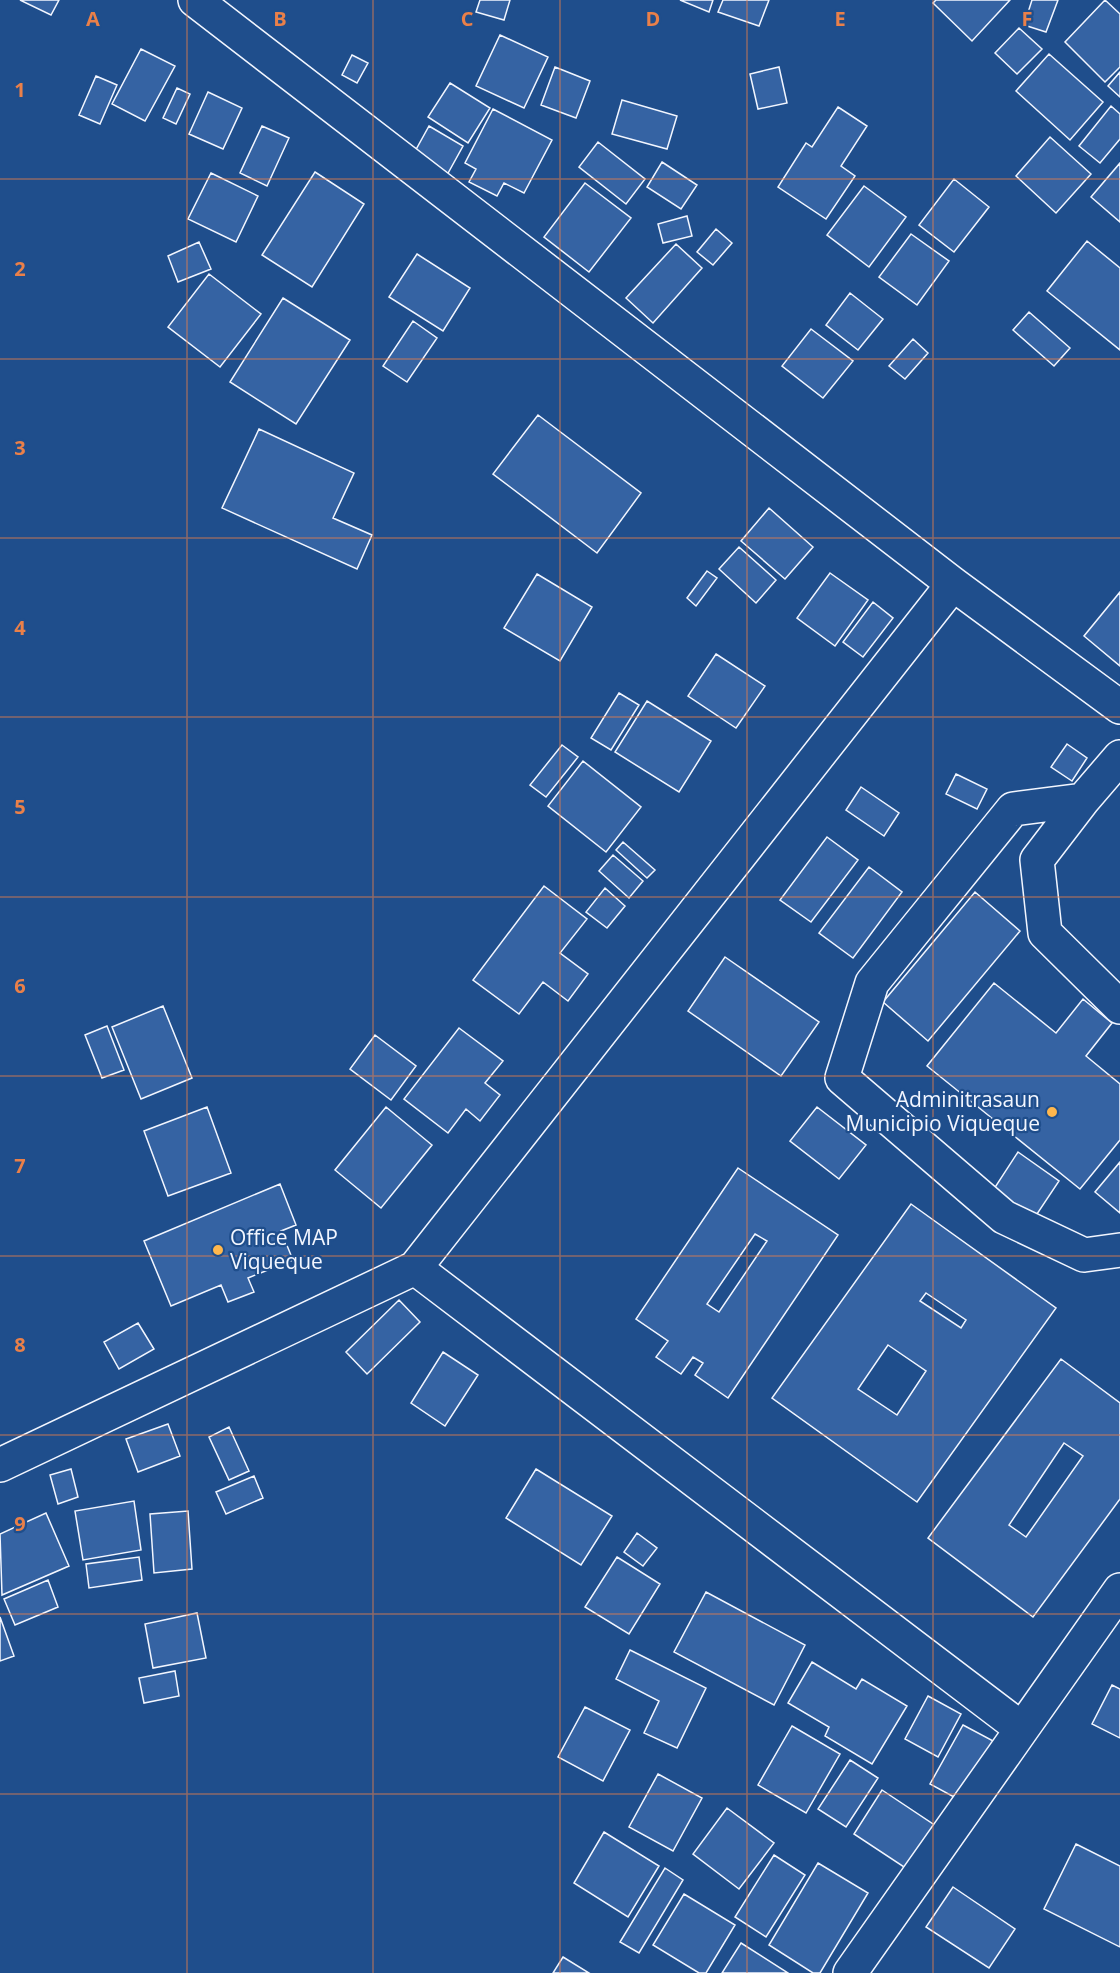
<svg xmlns="http://www.w3.org/2000/svg" width="1120" height="1973" font-family="'Open Sans',sans-serif">
<style>
.building{fill:#3563a3;stroke:#f2f6ff;stroke-width:1.5;fill-rule:evenodd}
.lines{fill:none;stroke-linecap:round;stroke-linejoin:round}
.minor-casing{stroke:#f2f6ff;stroke-width:36}
.minor{stroke:#1f4e8c;stroke-width:33}
.grid{fill:none;stroke:#ea8049;stroke-width:1.5;stroke-opacity:0.55}
.poi-dot{fill:#ffb74d;stroke:#1f4e8c;stroke-width:2}
.labels{text-anchor:middle;stroke-width:4.5;stroke-linejoin:round;paint-order:stroke}
.poi-label{font-size:21px;fill:#f2f6ff;stroke:#1f4e8c;text-anchor:end}
.grid-label{font-size:20px;text-anchor:middle;font-weight:bold;fill:#ea8049;stroke:#1f4e8c;stroke-width:4.5;stroke-linejoin:round;paint-order:stroke}
</style>
<rect width="100%" height="100%" fill="#1f4e8c"/>
<path class="building" d="M20,0h39l-8,15z
M480,0h30l-6,20 -28,-8z
M680,0h33l-4,12z
M723,0h46l-10,26 -41,-14z
M936,0h74l-38,41 -39,-38z
M1032,0h26l-12,32 -22,-7z
M1105,0l15,14v53l-15,15 -40,-40z
M1019,28l23,21 -25,25 -22,-21z
M500,35l48,22 -24,51 -48,-22z
M141,49l34,17 -30,55 -33,-17z
M1049,54l54,48 -33,38 -54,-49z
M352,55l16,8 -11,20 -15,-8z
M555,67l35,14 -14,37 -35,-13z
M779,67l8,36 -29,6 -8,-35z
M1120,72v25l-12,-11z
M96,76l21,9 -17,39 -21,-9z
M450,83l40,25 -22,35 -40,-26z
M177,88l13,6 -14,30 -13,-6z
M208,92l34,16 -19,41 -34,-15z
M622,100l55,16 -10,33 -55,-15z
M1111,106l9,8v25l-20,24 -21,-17z
M838,107l29,19 -26,40 14,10 -29,43 -48,-32 28,-44 6,4z
M493,109l59,31 -28,53 -20,-10 -7,13 -28,-14 7,-13 -11,-6z
M262,126l27,12 -22,48 -27,-13z
M429,126l34,20 -16,29 -34,-20z
M1050,137l41,37 -35,39 -40,-37z
M598,142l47,37 -19,25 -47,-37z
M662,162l35,23 -16,24 -34,-22z
M1120,163v59l-29,-25z
M315,172l49,32 -52,83 -50,-32z
M211,173l47,23 -22,46 -48,-23z
M954,179l35,28 -35,45 -35,-27z
M585,183l46,35 -42,54 -45,-35z
M864,186l42,31 -37,50 -42,-32z
M687,216l5,20 -29,7 -5,-19z
M716,229l16,14 -19,22 -16,-13z
M911,234l38,27 -32,44 -38,-28z
M1087,241l33,27v82l-73,-59z
M199,242l12,27 -33,13 -10,-26z
M676,244l26,24 -49,55 -27,-25z
M417,254l53,34 -27,43 -54,-34z
M209,274l52,40 -41,53 -52,-40z
M850,293l33,26 -25,31 -32,-25z
M283,298l67,42 -54,84 -66,-42z
M1029,312l41,36 -16,18 -41,-36z
M413,321l24,17 -30,44 -24,-16z
M811,329l42,32 -30,37 -41,-32z
M913,339l15,14 -23,26 -16,-13z
M538,415l103,78 -44,60 -104,-79z
M259,429l95,44 -21,45 39,17 -15,34 -135,-61z
M769,508l44,39 -28,32 -44,-38z
M739,547l37,33 -20,23 -37,-34z
M707,571l10,7 -21,28 -9,-8z
M830,573l38,27 -33,46 -38,-28z
M537,574l55,33 -32,54 -56,-33z
M1120,592v74l-36,-30z
M873,602l20,16 -30,39 -20,-15z
M716,654l49,32 -29,42 -48,-32z
M619,693l20,12 -28,45 -20,-12z
M647,701l64,40 -32,51 -64,-40z
M1067,744l20,14 -15,23 -21,-14z
M562,745l16,12 -32,40 -16,-12z
M583,761l58,46 -35,45 -58,-46z
M956,774l31,15 -10,20 -31,-15z
M861,787l38,26 -15,23 -38,-26z
M827,837l31,23 -47,62 -31,-22z
M623,842l32,28 -8,8 -31,-28z
M613,855l30,26 -14,17 -30,-27z
M869,867l33,25 -49,66 -34,-25z
M544,886l43,33 -27,34 28,21 -20,27 -25,-19 -24,32 -46,-34z
M605,888l20,18 -18,22 -21,-16z
M975,892l45,39 -92,110 -45,-39z
M725,957l94,65 -38,54 -93,-65z
M994,983l62,50 27,-34 29,24 -26,33 34,28v56l-40,49 -153,-123z
M163,1006l29,72 -51,21 -29,-72z
M107,1026l17,44 -22,8 -17,-43z
M459,1028l44,33 -18,22 15,12 -20,26 -14,-12 -18,24 -44,-34z
M375,1035l41,31 -25,34 -41,-31z
M207,1107l24,66 -63,23 -24,-65z
M386,1107l46,38 -51,63 -46,-38z
M817,1107l49,38 -27,34 -49,-38z
M1018,1152l41,29 -28,42 -41,-28z
M1120,1162v51l-25,-21z
M738,1168l100,67 -110,163 -33,-23 8,-12 -10,-6 -12,17 -25,-17 12,-16 -32,-22zM755,1234l12,7 -48,71 -12,-8z
M280,1184l16,41 -15,6 12,29 -45,18 6,14 -26,10 -7,-17 -50,21 -27,-65z
M911,1204l145,104 -139,194 -145,-104zM926,1293l40,27 -5,8 -41,-27zM888,1345l38,26 -29,44 -39,-26z
M399,1300l21,22 -53,52 -21,-22z
M138,1323l16,26 -35,20 -15,-27z
M443,1352l35,23 -33,51 -34,-23z
M1061,1359l59,44v96l-87,118 -105,-79zM1064,1443l19,13 -57,81 -17,-12z
M168,1424l12,32 -42,16 -12,-33z
M229,1427l20,44 -20,9 -20,-43z
M71,1469l7,28 -20,7 -8,-29z
M536,1469l76,47 -31,49 -75,-47z
M254,1476l9,22 -37,16 -10,-22z
M134,1501l7,49 -58,10 -8,-49z
M188,1511l4,58 -38,4 -4,-59z
M46,1513l23,53 -67,29 -2,-61z
M637,1533l20,15 -14,18 -19,-14z
M139,1557l3,23 -53,8 -3,-24z
M617,1557l43,27 -31,50 -44,-27z
M48,1580l10,27 -43,18 -11,-26z
M706,1592l99,53 -31,60 -100,-53z
M197,1613l9,45 -53,10 -8,-44z
M0,1617l14,39 -14,5z
M630,1650l76,38 -29,60 -33,-15 15,-32 -43,-22z
M812,1662l44,27 6,-10 45,27 -35,58 -47,-28 4,-9 -41,-24z
M175,1671l4,25 -35,7 -5,-25z
M1112,1685l8,4v49l-28,-14z
M928,1696l33,18 -23,43 -33,-18z
M585,1707l45,23 -27,51 -45,-24z
M963,1725l34,18 -32,60 -35,-19z
M792,1726l48,28 -34,59 -48,-28z
M850,1760l28,18 -32,49 -28,-18z
M658,1774l44,24 -29,53 -44,-24z
M882,1790l54,36 -29,43 -53,-35z
M727,1808l47,35 -35,46 -46,-35z
M604,1832l55,34 -31,51 -54,-34z
M1076,1844l44,22v81l-76,-38z
M774,1855l31,20 -39,62 -31,-20z
M818,1863l50,30 -48,80h-7l-44,-28z
M665,1868l18,12 -44,73 -19,-11z
M953,1887l62,42 -26,39 -63,-41z
M684,1894l51,31 -29,48h-7l-46,-28z
M741,1943l47,30h-66z
M563,1957l26,16h-36z"/>
<g class="lines">
<g class="minor-casing">
<path id="minor" d="M195,0l758,584 167,123
M1120,757l-37,43 -70,9 -141,174 -30,95 162,139 80,38 36,-5
M1083,800l-46,60 8,73 75,74
M415,1268l607,461 98,-139
M0,1465l415,-197 538,-684
M850,1973l172,-244"/>
</g>
<use href="#minor" class="minor"/>
</g>
<path class="grid" d="M187,0v1973M373,0v1973M560,0v1973M747,0v1973M933,0v1973M0,179h1120M0,359h1120M0,538h1120M0,717h1120M0,897h1120M0,1076h1120M0,1256h1120M0,1435h1120M0,1614h1120M0,1794h1120"/>
<g class="poi-dot">
<circle cx="1052" cy="1112" r="6"/>
<circle cx="218" cy="1250" r="6"/>
</g>
<g class="labels">
<g class="poi-label">
<text x="1040" y="1107">Adminitrasaun<tspan x="1040" dy="24">Municipio Viqueque</tspan></text>
<text x="230" y="1245" text-anchor="start">Office MAP<tspan x="230" dy="24">Viqueque</tspan></text>
</g>
</g>
<g class="grid-label">
<text x="93" y="26">A</text>
<text x="280" y="26">B</text>
<text x="467" y="26">C</text>
<text x="653" y="26">D</text>
<text x="840" y="26">E</text>
<text x="1027" y="26">F</text>
<text x="20" y="97">1</text>
<text x="20" y="276">2</text>
<text x="20" y="455">3</text>
<text x="20" y="635">4</text>
<text x="20" y="814">5</text>
<text x="20" y="993">6</text>
<text x="20" y="1173">7</text>
<text x="20" y="1352">8</text>
<text x="20" y="1531">9</text>
</g>
</svg>
